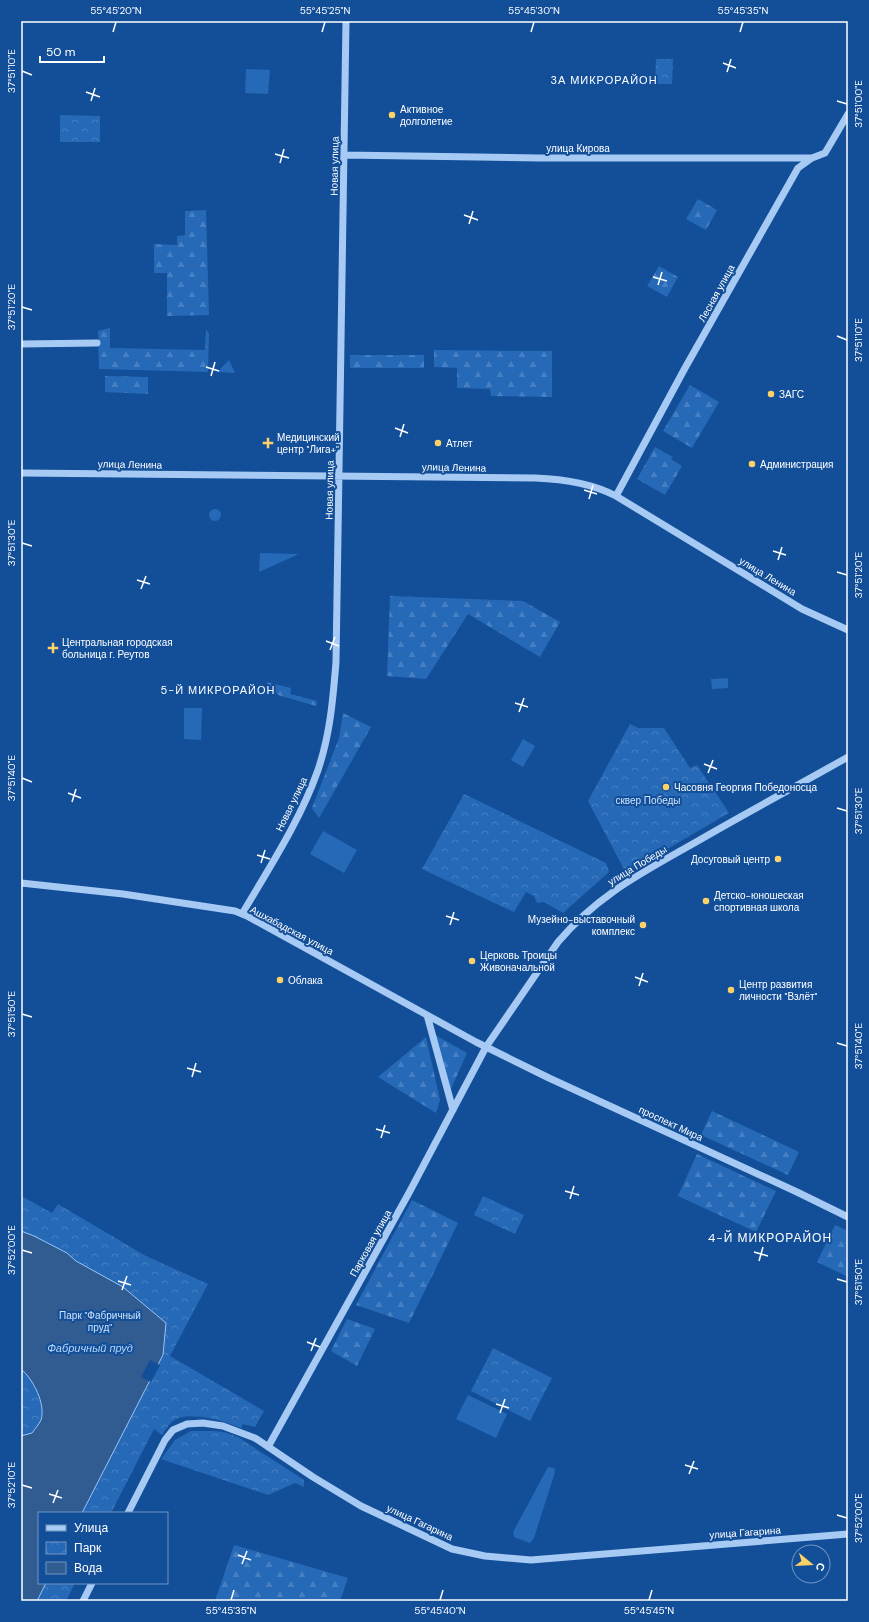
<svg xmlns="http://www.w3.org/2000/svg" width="869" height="1622" font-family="'DM Sans',sans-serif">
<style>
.green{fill:#2669b7}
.forest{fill:url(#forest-firs)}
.park{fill:url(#park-crowns)}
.water{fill:#315c92;stroke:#98c5f6}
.pier{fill:#134f99}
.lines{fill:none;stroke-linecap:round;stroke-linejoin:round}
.minor{stroke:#a6caf3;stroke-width:7}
.ticks{fill:none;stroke:#fff;stroke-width:1.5}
.poi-dot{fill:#ffd268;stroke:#134f99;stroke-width:1.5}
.labels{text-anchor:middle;stroke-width:4;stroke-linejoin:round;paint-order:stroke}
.poi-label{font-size:10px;fill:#fff;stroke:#134f99;text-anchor:start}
.street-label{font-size:10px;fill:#fff;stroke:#134f99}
.park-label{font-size:10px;fill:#cee4fd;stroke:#134f99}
.neighbourhood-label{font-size:11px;letter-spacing:1px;fill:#fff;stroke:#134f99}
.water-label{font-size:11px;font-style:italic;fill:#b3d4fa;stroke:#134f99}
.quarter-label{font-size:12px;letter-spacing:1px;fill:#fff;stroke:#134f99}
.neatline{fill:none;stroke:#fff;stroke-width:1.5}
.ticks-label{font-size:10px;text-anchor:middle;fill:#fff}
</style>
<defs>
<pattern id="forest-firs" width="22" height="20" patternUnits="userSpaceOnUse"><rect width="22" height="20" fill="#2669b7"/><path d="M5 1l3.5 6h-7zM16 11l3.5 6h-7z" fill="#4780c2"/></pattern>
<pattern id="park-crowns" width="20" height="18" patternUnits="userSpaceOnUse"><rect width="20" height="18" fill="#2669b7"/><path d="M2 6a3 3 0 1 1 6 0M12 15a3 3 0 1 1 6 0" fill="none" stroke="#4780c2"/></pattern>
</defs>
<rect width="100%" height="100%" fill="#134f99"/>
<path class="green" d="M246,69l24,1 -2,24 -23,-1z
M229,360l6,13 -18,-1z
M209 515a6 6 0 1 1 12 0a6 6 0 1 1-12 0Z
M260,553l39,1 -40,18z
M728,678v10l-16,1 -1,-10z
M184,708h18l-1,32 -17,-1z
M523,739l12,7 -12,21 -12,-7z
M323,831l34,19 -13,23 -34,-19z
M468,1395l39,19 -11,24 -40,-19z
M548,1467l6,1 1,4 -21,66 -4,5 -16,-6 -1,-5z"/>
<path class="forest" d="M698,199l19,11 -11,20 -20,-11z
M206,210l3,105 -42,1v-43h-13v-29l23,1v-9l8,-1v-24z
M659,266l19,11 -11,20 -20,-11z
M110,328v20l95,2 1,-21 3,5 -1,38 -109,-3 -1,-38z
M434,350l118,1v46l-61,-1 -1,-7 -33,-1v-20l-23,-1z
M350,355h74v13h-74z
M105,376l43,1v17l-43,-2z
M690,385l29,17 -27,46 -29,-17z
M655,447l18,10 -2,2 11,7 -17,29 -28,-16z
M390,596l133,5 37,21 -20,35 -72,-43 -42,65 -39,-3z
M266,682l25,6 -1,6 27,7 -1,5 -38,-11z
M343,713l28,14 -52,91 -7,-10 27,-70z
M435,1035l32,18 -17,38z
M426,1037l14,63 -4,13 -58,-36z
M712,1111l87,41 -11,23 -87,-40z
M697,1154l79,37 -20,41 -78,-36z
M412,1200l46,23 -49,100 -53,-18z
M835,1225l13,6v46l-31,-15z
M347,1319l28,10 -18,37 -26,-15z
M234,1545l114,33 -8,23h-125z"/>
<path class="park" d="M656,59h17l-1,25h-17z
M60,115l40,1v26h-40z
M630,724l8,4h26l26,40 7,-3 32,48 -103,60 -38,-72z
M464,794l142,69 3,9 -46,41 -19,-11 -7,1 -3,-7 -8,-4 -12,20 -92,-43z
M21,1196l31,17 6,-9 86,51 64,29 -38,72 94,55 -9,16 -12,-3 -2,4c-16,-7 -54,-19 -69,-6 -4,3 -7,9 -10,13l-8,-6 -43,84h-72v70h36l-9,18h-45z
M483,1196l41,19 -9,19 -41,-19z
M493,1348l59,30 -22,43 -59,-30z
M191,1431h22l11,1 14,5 66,43v7l-9,-4 -27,12 -107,-36 14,-19z"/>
<path class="water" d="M21,1231l13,5 33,17 9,8 47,26 43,36 -3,32 -81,158h-43v70h7l-9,18h-16v-165l11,-3c3,-4 7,-9 9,-13 5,-16 -8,-41 -20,-51z"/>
<path class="pier" d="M150,1360l10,5 -9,17 -10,-5z"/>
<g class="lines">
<path class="minor" d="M344,155l196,3h272
M21,344l76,-1
M21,473l514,5c28,1 56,5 81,18l186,113 46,21
M616,496l69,-128 113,-200 14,-10 13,-5 23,-39
M21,883l102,11 112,17 12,5 229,126 73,36 248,114 51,25
M242,914c27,-46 58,-93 76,-144 12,-35 15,-71 18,-108l10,-641
M427,1015l26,95
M268,1447l142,-256 76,-144 72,-105c39,-46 80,-67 131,-96 53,-31 106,-59 159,-89
M128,1513l37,-73 8,-10 14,-6 16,-1 20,3 32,12 58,39 48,29 91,43 33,7 46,4 317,-26
M83,1601l9,-18"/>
</g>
<path class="ticks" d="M113,32l3,-10M322,32l3,-10M531,32l3,-10M740,32l3,-10M723,63l13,5M22,71l10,4M727,72l4,-13M86,92l14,5M91,101l4,-13M837,101l10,3M275,154l14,4M280,163l4,-14M464,215l14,5M469,224l4,-13M653,277l14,4M658,285l4,-13M22,307l10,3M837,336l10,4M206,367l13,4M211,376l4,-14M395,428l13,5M400,437l4,-13M584,490l13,4M589,499l4,-14M22,543l10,3M773,551l13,4M778,560l4,-13M837,572l10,3M137,580l13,4M141,589l5,-13M326,641l13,5M330,650l5,-13M515,703l13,4M519,712l5,-14M704,764l13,5M708,773l5,-13M22,778l10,4M68,793l13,5M72,802l4,-13M837,808l10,3M257,855l13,4M261,863l4,-13M446,916l13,4M450,925l4,-13M635,977l13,5M639,986l4,-13M22,1014l10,3M837,1043l10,3M187,1068l14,4M192,1077l4,-14M376,1129l14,4M381,1138l4,-13M565,1191l14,4M570,1199l4,-13M22,1250l10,3M754,1252l14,4M759,1261l4,-14M837,1279l10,3M118,1281l13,4M122,1290l5,-14M307,1342l13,5M311,1351l5,-13M496,1404l13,4M500,1413l5,-14M685,1465l13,4M689,1474l5,-13M22,1485l10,3M49,1494l13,4M53,1503l5,-13M837,1515l10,3M238,1555l13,5M242,1564l5,-13M231,1600l3,-10M440,1600l3,-10M649,1600l3,-10"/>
<g class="poi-dot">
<circle cx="392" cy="115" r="4"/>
<circle cx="771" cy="394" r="4"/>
<path d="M266 437h4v4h4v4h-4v4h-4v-4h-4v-4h4z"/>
<circle cx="438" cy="443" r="4"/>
<circle cx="752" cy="464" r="4"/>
<path d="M51 642h4v4h4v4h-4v4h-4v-4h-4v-4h4z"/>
<circle cx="666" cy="787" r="4"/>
<circle cx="778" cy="859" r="4"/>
<circle cx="706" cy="901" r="4"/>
<circle cx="643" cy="925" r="4"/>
<circle cx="472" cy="961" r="4"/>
<circle cx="280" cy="980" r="4"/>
<circle cx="731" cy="990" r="4"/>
</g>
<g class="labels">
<g class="poi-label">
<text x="400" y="113">Активное<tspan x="400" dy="12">долголетие</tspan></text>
<text x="779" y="398">ЗАГС</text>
<text x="277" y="441">Медицинский<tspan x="277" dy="12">центр "Лига+"</tspan></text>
<text x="446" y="447">Атлет</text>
<text x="760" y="468">Администрация</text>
<text x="62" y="646">Центральная городская<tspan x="62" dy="12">больница г. Реутов</tspan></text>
<text x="674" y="791">Часовня Георгия Победоносца</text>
<text x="770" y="863" text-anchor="end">Досуговый центр</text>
<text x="714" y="899">Детско-юношеская<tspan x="714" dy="12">спортивная школа</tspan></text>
<text x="635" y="923" text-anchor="end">Музейно-выставочный<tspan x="635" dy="12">комплекс</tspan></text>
<text x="480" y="959">Церковь Троицы<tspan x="480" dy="12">Живоначальной</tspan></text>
<text x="288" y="984">Облака</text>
<text x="739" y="988">Центр развития<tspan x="739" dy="12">личности "Взлёт"</tspan></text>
</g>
<g class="street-label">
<text x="578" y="152">улица Кирова</text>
<text transform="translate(334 166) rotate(-89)" y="4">Новая улица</text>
<text transform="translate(716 293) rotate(-61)" y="4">Лесная улица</text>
<text transform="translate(130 464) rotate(1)" y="4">улица Ленина</text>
<text transform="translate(454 467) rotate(1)" y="4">улица Ленина</text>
<text transform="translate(329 490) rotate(-89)" y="4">Новая улица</text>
<text transform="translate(768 576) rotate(31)" y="4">улица Ленина</text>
<text transform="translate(291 804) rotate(-64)" y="4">Новая улица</text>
<text transform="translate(637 865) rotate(-31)" y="4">улица Победы</text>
<text transform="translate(292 930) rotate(28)" y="4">Ашхабадская улица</text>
<text transform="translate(671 1123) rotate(25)" y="4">проспект Мира</text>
<text transform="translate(370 1243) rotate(-61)" y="4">Парковая улица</text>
<text transform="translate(420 1522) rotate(25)" y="4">улица Гагарина</text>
<text transform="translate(745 1532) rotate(-4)" y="4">улица Гагарина</text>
</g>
<g class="park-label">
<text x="648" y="804">сквер Победы</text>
<text x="100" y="1319">Парк "Фабричный<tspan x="100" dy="12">пруд"</tspan></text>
</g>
<g class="neighbourhood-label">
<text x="604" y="84">3А МИКРОРАЙОН</text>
<text x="218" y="694">5-Й МИКРОРАЙОН</text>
</g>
<g class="water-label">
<text x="90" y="1352">Фабричный пруд</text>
</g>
<g class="quarter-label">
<text x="770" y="1242">4-Й МИКРОРАЙОН</text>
</g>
</g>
<rect width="869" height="1622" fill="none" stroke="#134f99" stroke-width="44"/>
<rect x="38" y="1512" width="130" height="72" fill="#134f99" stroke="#7195c2"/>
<rect x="46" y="1525" width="20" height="6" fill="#a6caf3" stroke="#7195c2"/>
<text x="74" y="1532" font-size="12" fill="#ffffff">Улица</text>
<rect x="46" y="1542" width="20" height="12" fill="url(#park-crowns)" stroke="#7195c2"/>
<text x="74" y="1552" font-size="12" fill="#ffffff">Парк</text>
<rect x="46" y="1562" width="20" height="12" fill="#315c92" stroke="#7195c2"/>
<text x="74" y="1572" font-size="12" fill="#ffffff">Вода</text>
<g transform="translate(811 1564) rotate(108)"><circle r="19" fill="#134f99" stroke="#7195c2"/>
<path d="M0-3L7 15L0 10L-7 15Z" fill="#ffd268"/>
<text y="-6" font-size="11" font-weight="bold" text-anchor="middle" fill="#ffffff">С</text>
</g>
<path d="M40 56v6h64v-6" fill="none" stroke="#ffffff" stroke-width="2"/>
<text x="46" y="56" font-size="12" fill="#ffffff" stroke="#134f99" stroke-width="3" paint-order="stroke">50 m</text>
<rect x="22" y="22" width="825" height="1578" class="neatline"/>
<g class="ticks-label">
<text x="116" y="14">55°45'20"N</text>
<text x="325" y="14">55°45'25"N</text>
<text x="534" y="14">55°45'30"N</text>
<text x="743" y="14">55°45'35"N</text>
<text transform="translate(11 71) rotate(-90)" y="4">37°51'10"E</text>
<text transform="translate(858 104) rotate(-90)" y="4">37°51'00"E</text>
<text transform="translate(11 307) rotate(-90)" y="4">37°51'20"E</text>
<text transform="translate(858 340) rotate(-90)" y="4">37°51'10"E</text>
<text transform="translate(11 543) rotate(-90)" y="4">37°51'30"E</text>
<text transform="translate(858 575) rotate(-90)" y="4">37°51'20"E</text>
<text transform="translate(11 778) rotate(-90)" y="4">37°51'40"E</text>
<text transform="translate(858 811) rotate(-90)" y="4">37°51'30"E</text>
<text transform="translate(11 1014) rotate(-90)" y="4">37°51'50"E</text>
<text transform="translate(858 1046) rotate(-90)" y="4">37°51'40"E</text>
<text transform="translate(11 1250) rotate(-90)" y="4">37°52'00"E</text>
<text transform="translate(858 1282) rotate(-90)" y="4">37°51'50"E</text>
<text transform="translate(11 1485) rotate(-90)" y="4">37°52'10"E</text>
<text transform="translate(858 1518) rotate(-90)" y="4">37°52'00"E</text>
<text x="231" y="1614">55°45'35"N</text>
<text x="440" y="1614">55°45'40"N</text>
<text x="649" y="1614">55°45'45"N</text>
</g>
</svg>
